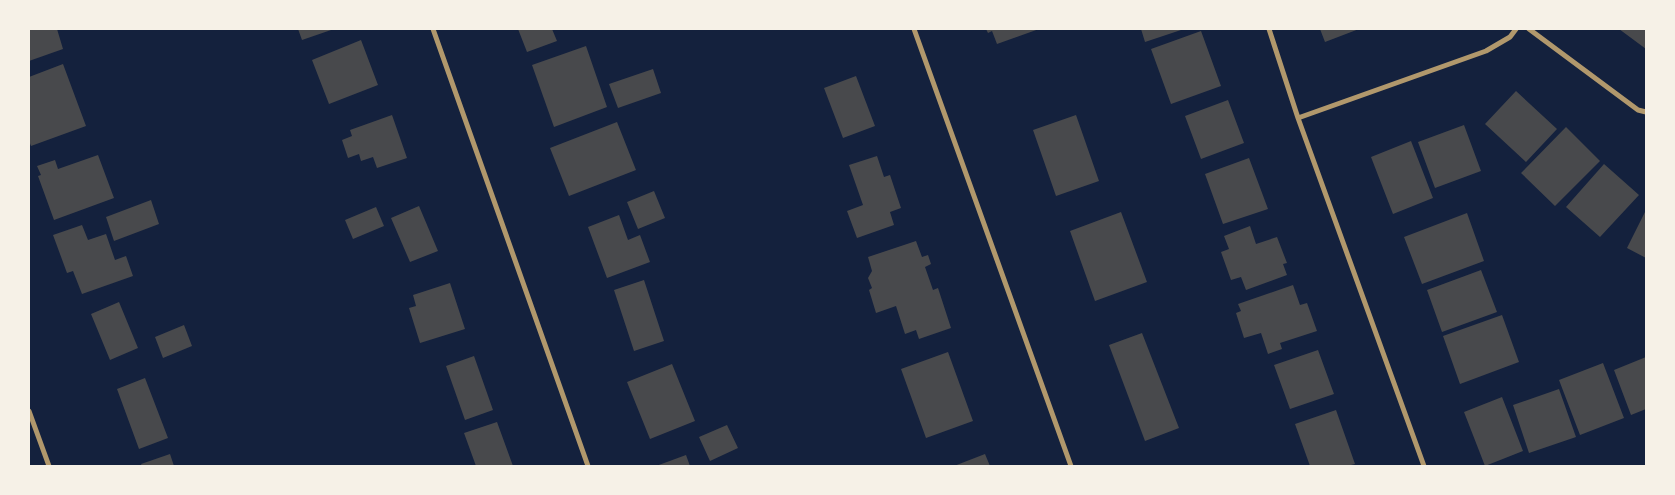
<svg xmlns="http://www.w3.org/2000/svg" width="1675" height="495" font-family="'Asap Condensed',sans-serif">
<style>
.building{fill:#48494c}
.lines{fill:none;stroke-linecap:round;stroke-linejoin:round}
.minor{stroke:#b1986c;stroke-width:5}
</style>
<rect width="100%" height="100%" fill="#14213d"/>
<path class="building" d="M29,29h28l6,20 -34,12z
M298,29h36l-32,11z
M518,29h34l5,12 -30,11z
M986,29h53l-42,15 -5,-13 -4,2z
M1141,29h43l-39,13z
M1320,29h39l-34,13z
M1619,29h27v20z
M1201,31l20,55 -50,18 -20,-55z
M361,40l17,45 -49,19 -17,-44z
M586,46l21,61 -53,20 -22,-62z
M63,64l23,62 -55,20 -2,-5v-64z
M653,69l8,24 -43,15 -9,-24z
M856,76l19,50 -32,12 -19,-50z
M1516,91l41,38 -31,33 -41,-38z
M1228,100l16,43 -43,16 -16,-43z
M392,115l15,43 -30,10 -4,-11 -12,4 -2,-7 -11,4 -6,-18 10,-4 -2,-6z
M1076,115l23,66 -43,15 -23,-66z
M617,122l19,48 -67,26 -19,-48z
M1464,125l17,46 -46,17 -17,-46z
M1566,127l34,34 -45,45 -34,-33z
M1411,141l22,57 -40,16 -22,-57z
M98,155l16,43 -60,22 -16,-44 3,-1 -4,-9 18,-6 3,9z
M877,156l7,21 6,-2 11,33 -11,4 4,13 -37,13 -10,-27 16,-6 -14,-40z
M1249,158l19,51 -45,15 -18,-50z
M1604,164l35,31 -39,42 -34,-30z
M654,191l11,27 -27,11 -11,-27z
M151,200l8,24 -45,17 -8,-24z
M419,206l19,45 -28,11 -19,-44z
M376,207l8,19 -31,13 -8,-19z
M1646,210v48l-19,-10z
M1121,212l26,70 -52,19 -25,-70z
M1467,213l17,48 -62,23 -18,-47z
M619,215l9,25 12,-5 10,27 -43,16 -19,-51z
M82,225l6,15 18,-6 9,26 11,-4 7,20 -51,18 -9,-23 -6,2 -14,-38z
M1250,226l6,18 21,-7 10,26 -4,1 4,11 -41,15 -5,-13 -10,3 -10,-28 8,-3 -5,-13z
M916,241l6,16 6,-2 3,9 -6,3 8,23 5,-2 13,40 -32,11 -3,-9 -11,4 -9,-28 -20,7 -7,-23 3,-2 -4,-10 4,-7 -4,-14z
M1481,270l16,42 -55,20 -15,-42z
M644,280l20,61 -30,10 -20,-61z
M450,283l15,46 -45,14 -11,-35 7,-2 -3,-11z
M1293,285l7,20 7,-2 10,28 -37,12 2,6 -14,5 -7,-21 -17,5 -8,-25 5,-2 -3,-7z
M119,302l19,46 -28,12 -19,-46z
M1502,315l17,47 -59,22 -17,-48z
M184,325l8,21 -29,12 -8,-21z
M1142,333l37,95 -34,13 -36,-96z
M1318,350l16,44 -44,15 -16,-44z
M948,352l25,69 -47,17 -25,-69z
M474,356l19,54 -28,10 -19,-54z
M1646,357v52l-15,6 -17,-45z
M1603,363l21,55 -44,17 -21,-55z
M672,364l23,57 -45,18 -23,-57z
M145,378l23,60 -29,11 -22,-60z
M1559,389l17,48 -47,16 -16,-48z
M1502,397l21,54 -38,15 -21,-54z
M1336,410l19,54 -8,2h-37l-15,-42z
M497,422l16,44h-37l-12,-33z
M727,425l11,23 -28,13 -11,-24z
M170,454l4,12h-32l-1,-2z
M985,454l5,12h-36z
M686,455l4,11h-34z"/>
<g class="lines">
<path class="minor" d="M433,29l155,437
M914,29l157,437
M1269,29l29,89 126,348
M1529,29l109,81 8,2
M1298,118l188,-67 24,-14 6,-8
M29,411l20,55"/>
</g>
<rect width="1675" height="495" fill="none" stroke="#f6f1e7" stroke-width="60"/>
</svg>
